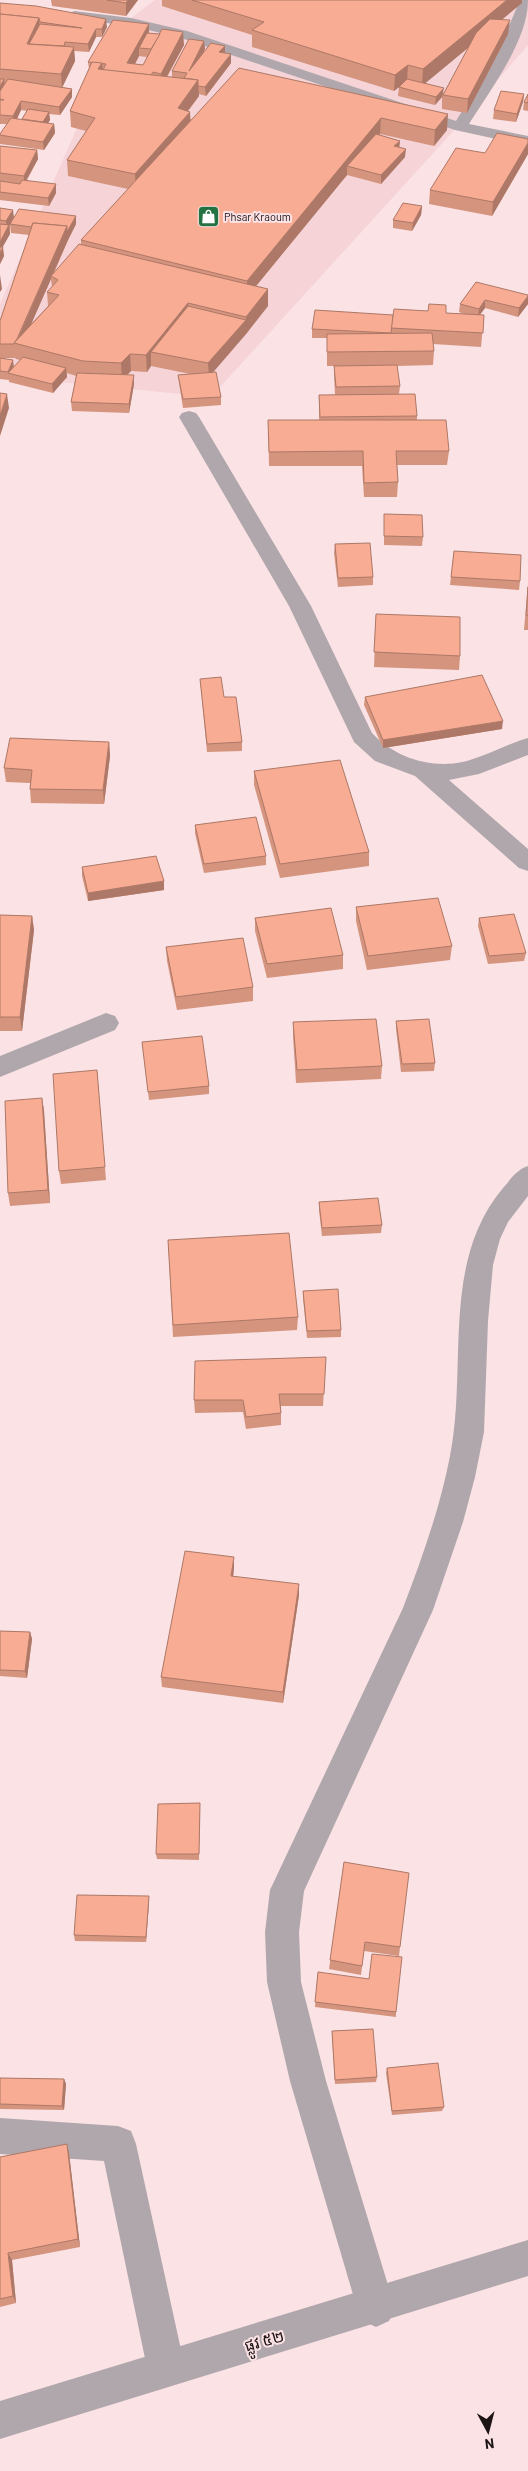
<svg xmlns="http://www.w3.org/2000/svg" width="528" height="2471" viewBox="0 0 528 2471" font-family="Barlow,'Noto Sans Khmer',sans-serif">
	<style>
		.built { fill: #f5d3d7 }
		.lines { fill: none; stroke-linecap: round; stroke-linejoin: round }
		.service { fill: #b0a7ac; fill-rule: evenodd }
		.minor { fill: #b0a7ac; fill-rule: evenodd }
		.tertiary { fill: #b0a7ac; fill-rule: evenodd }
		.wall { fill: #d4947e; fill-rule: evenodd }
		.shaded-wall { fill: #ad7867 }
		.building { fill: #f7ac93; stroke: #ad7867 }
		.labels { text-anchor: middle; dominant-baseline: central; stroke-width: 4; stroke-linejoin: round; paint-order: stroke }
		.far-poi-label { font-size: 11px; fill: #1c1314; stroke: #fbe2e5; text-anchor: start }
		.near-street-label { font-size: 16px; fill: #1c1314; stroke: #fbe2e5 }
	</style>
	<rect width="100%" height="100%" fill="#fbe2e5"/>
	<path class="built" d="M155 0H528V45L457 127 211 397 0 376V304L122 25Z"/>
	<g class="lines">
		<path class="service" d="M520 0H528C528 41 490 90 469 124L528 136V146L455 130 178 37 131 26 74 19 67 15 74 11 131 18 187 31 456 121 498 52Z"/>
		<g class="minor">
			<path d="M189 411 196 413 199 417 311 606 372 733C395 758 433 770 467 761 488 755 507 744 528 738V755L479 774 449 780 528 849V871L519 868 415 776 375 761 354 742 289 606 179 417 182 413Z"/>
			<path d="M106 1013 115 1016 119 1023 115 1030 0 1077V1056Z"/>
			<path d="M528 1166V1196L508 1222 500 1239 493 1265 488 1321 484 1432 475 1477 463 1522 433 1610 304 1891 299 1932 301 1982 326 2081 395 2308 389 2321 376 2327 363 2321 357 2308 290 2081 267 1982 265 1932 270 1890 403 1608C422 1558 440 1508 450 1456 468 1367 440 1263 503 1188 511 1179 516 1170 528 1166Z"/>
			<path d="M0 2118 118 2126 131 2131 136 2144 185 2368 179 2381 166 2387 153 2381 147 2368 104 2161 0 2154Z"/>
		</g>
		<path class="tertiary" d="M528 2240V2276L0 2439V2401Z"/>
	</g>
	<g class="wall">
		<path d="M51 0H138L126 16 52 6Z"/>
		<path d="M162 0H522V3L501 20 508 34 467 113 442 109V97L435 105 398 96 399 87 394 91 252 47V35L162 6ZM469 47 444 93 425 83Z"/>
		<path d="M0 3 107 27 102 37H96L89 52 74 51 75 61 62 87 72 89V97L60 115 49 114 50 120 48 123 54 124 55 133 44 150 0 144V134L7 124H0ZM21 110 27 111 22 120 17 119Z"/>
		<path d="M149 33 184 45 167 77H172V71L204 41 205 49 202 54 225 53 231 63 206 96 199 94V96L188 111 191 121 239 68 447 130 434 146 380 134 379 135 400 141 399 147 405 157 381 184 347 175 256 286 268 289V306L246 334 213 372 221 397V405L183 408 179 383 178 375 190 374 151 366 147 372 131 371 127 375 134 384 129 413 72 411 71 402 76 376 67 373V377L53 393 9 382V380L0 379V358L14 367 20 360 16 359 15 358H0V321L29 235 11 233 10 225V234L2 247 4 256 0 264V208L13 210V218L76 216V224L68 240 54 273 81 244V240L128 189 68 176 67 160 86 131 71 127 70 111 89 69 88 62ZM139 56 147 57 143 65 135 64ZM51 279 52 287 47 292 48 306 31 324Z"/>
		<path d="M524 94 523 102 516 122 493 119 494 110Z"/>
		<path d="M528 94V111L523 110 524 102Z"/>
		<path d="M528 139V154L492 216 429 204 430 190 485 153Z"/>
		<path d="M0 146 37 150 38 159 27 180 56 193 49 206 0 200Z"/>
		<path d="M422 206 421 215 412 231 393 228V220Z"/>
		<path d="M476 282 528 304 518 317 485 308 480 315H484L481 347 433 344 434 351 433 365 397 366 400 386 399 394 417 416V420L449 451 447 465H397L398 482 397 497H364L362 466H269L268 420H319V395H335L334 375V366H327V338H312V329L393 315 446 313 464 314 459 312 460 304Z"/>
		<path d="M384 514 423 537 422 546 384 545Z"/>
		<path d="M335 544 373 577V585L338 587 334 553Z"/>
		<path d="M454 551 520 581 519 590 450 585Z"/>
		<path d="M528 584V630H524Z"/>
		<path d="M376 614 460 656 459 670 374 667Z"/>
		<path d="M200 679 224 697 242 742V751L207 752Z"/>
		<path d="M365 697 502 729 383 748 364 705Z"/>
		<path d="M109 742 110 756 104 804 31 803 30 789V783L6 782 4 768Z"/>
		<path d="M254 771 369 852V866L280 878 254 785Z"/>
		<path d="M195 825 266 856V865L204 873 195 833Z"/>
		<path d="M82 867 164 890 88 901 82 876Z"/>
		<path d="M356 907 452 946 450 960 367 970 356 921Z"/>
		<path d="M0 915 32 916 34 930 22 1031H0Z"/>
		<path d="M255 918 343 955V969L267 978 255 931Z"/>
		<path d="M479 918 526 953 524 961 488 964 478 926Z"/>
		<path d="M166 947 253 987V1001L177 1010 167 961Z"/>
		<path d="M396 1021 435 1063 434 1071 401 1072 396 1029Z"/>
		<path d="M293 1022 382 1066 381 1079 296 1083 293 1036Z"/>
		<path d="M142 1042 209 1086V1094L149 1100Z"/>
		<path d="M97 1070 106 1180 61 1184 59 1171Z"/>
		<path d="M42 1098 44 1111 50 1203 10 1206 8 1193Z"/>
		<path d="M319 1202 382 1225 381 1233 322 1236 319 1210Z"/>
		<path d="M168 1240 298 1317 297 1330 173 1337Z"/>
		<path d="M303 1291 341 1330V1337L307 1338 303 1298Z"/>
		<path d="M326 1357 323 1406H281V1425L246 1429 243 1412 195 1413 194 1400Z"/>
		<path d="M234 1568 233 1576 299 1595 283 1703 162 1687 161 1677Z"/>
		<path d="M0 1631 30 1632 32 1639 27 1678 0 1676Z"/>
		<path d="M200 1809 199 1860 157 1859 156 1854Z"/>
		<path d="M344 1862 400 1947 399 1956 364 1951 361 1975 329 1969Z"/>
		<path d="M149 1896V1902L146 1942 75 1941 74 1935Z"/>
		<path d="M318 1972 396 2012V2017L315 2007Z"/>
		<path d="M332 2031 377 2077 376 2082 335 2084 332 2036Z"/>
		<path d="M387 2068 444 2107 442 2111 392 2115 386 2073Z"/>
		<path d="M0 2078 64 2079 66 2084 64 2110 0 2109Z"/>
		<path d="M69 2153 80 2247 12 2260 16 2303 0 2307V2157Z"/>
	</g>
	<g class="shaded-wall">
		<path d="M128 0H138L126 16V3Z"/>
		<path d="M507 0H522V3L422 86 423 69Z"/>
		<path d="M39 18 40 32 33 47 27 44Z"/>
		<path d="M106 19 107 27 102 37V29Z"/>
		<path d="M510 20 508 34 467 113 468 99Z"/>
		<path d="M149 24V38L139 48V56L129 75 127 63Z"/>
		<path d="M96 29V37L89 52 88 44Z"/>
		<path d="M183 32 184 45 161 87V74Z"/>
		<path d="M204 41 205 49 190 79 189 71Z"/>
		<path d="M225 46V54L219 52Z"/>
		<path d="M74 47 75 61 62 88 61 74Z"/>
		<path d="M231 54V63L206 96 205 87Z"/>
		<path d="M102 63 103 72 98 69Z"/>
		<path d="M408 65 407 81 394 91 395 75Z"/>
		<path d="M4 79 5 88 0 96V87Z"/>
		<path d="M198 80 199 96 178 124V108Z"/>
		<path d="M444 88 442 97 435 105 436 97Z"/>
		<path d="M72 89V97L60 115 59 107Z"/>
		<path d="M524 94 523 102 516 122 517 114Z"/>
		<path d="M21 101V110L14 125 13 116Z"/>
		<path d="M49 112 50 120 44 130 43 122Z"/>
		<path d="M190 112 191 128 136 190 135 174Z"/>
		<path d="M448 114 447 130 434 146 435 130Z"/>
		<path d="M381 118 380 134 353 168 347 166V175L247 297V281Z"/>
		<path d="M54 124 55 133 44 150 43 142Z"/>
		<path d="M400 141 399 149 394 146Z"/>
		<path d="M528 143V154L492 216 493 202Z"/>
		<path d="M406 149 405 157 381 184V175Z"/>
		<path d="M37 150 38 159 24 184V176Z"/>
		<path d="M56 184V193L49 206 48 198Z"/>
		<path d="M422 206 421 215 412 231 413 223Z"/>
		<path d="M13 210 14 218 9 226 10 234 0 252V242L7 229 6 221Z"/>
		<path d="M76 216V224L68 240 52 276H51V279L22 345 16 343 67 226Z"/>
		<path d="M3 247 4 256 0 264V254Z"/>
		<path d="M0 275 2 289 0 292Z"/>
		<path d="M268 289V306L246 334V317Z"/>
		<path d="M528 296V304L518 317 519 308Z"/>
		<path d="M485 300V308L478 317 479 309Z"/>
		<path d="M188 303 189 320 151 352V366L147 372 146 355Z"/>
		<path d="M246 320V334L209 377 208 363Z"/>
		<path d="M130 354 131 371 122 380 121 363Z"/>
		<path d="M13 360 14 368 8 373V372Z"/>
		<path d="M66 368 67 377 53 393 52 384Z"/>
		<path d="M134 375V384L129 413V404Z"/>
		<path d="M7 394 9 408 0 436V416Z"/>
		<path d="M503 721 502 729 383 748V740Z"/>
		<path d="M109 742 110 756 104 804 103 790Z"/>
		<path d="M164 881V890L88 901V893Z"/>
		<path d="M32 916 34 930 22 1031 20 1017Z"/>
		<path d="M42 1098 44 1111 50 1203 48 1190Z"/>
		<path d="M234 1557V1568L232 1587 231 1576Z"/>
		<path d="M299 1584V1595L283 1703V1692Z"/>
		<path d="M30 1632 32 1639 27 1678 25 1671Z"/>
		<path d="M149 1896V1902L146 1942V1937Z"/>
		<path d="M64 2079 66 2084 64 2110 62 2106Z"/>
		<path d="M67 2144 69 2153 80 2247 78 2239Z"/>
		<path d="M8 2253 12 2260 16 2303 13 2296Z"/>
	</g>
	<g class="building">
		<path d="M107 0H128L126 3Z"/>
		<path d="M192 0H507L423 69 408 65 395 75 252 30 264 22Z"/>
		<path d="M0 3 36 6 106 19 102 29H96L88 44 65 42 64 46 29 44 40 24 82 28 40 22 39 18 0 14Z"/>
		<path d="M0 14 39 18 27 44 74 47 61 74 0 69Z"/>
		<path d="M490 19 510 20 468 99 443 95 476 33Z"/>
		<path d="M113 20 149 24 127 63 143 65 162 29 183 32 161 74 153 72 151 75 103 70 106 64 88 62Z"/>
		<path d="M147 33 160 34 151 49 139 48Z"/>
		<path d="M189 39 204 41 189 71 211 43 225 46 219 52 231 54 205 87 198 86V80L184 78 187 73 172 71Z"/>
		<path d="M92 62 102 63 98 69 198 80 178 108 190 112 135 174 67 160 95 118 70 111Z"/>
		<path d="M239 68 448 114 435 130 381 118 247 281 81 240Z"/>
		<path d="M0 79H4L0 87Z"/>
		<path d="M8 79 72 89 59 107 21 101 13 116 0 115V100H4L0 99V91Z"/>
		<path d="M407 79 444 88 436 97 399 87Z"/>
		<path d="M501 91 524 94 517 114 494 110Z"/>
		<path d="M528 94V103L524 102Z"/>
		<path d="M28 109 49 112 43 122 22 119Z"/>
		<path d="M11 118 54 124 43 142 0 135V134Z"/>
		<path d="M497 133 528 139V143L493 202 430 190 456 148 485 153Z"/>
		<path d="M376 134 400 141 394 146 406 149 381 175 347 166Z"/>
		<path d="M0 146 37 150 24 176 0 173Z"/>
		<path d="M22 180 56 184 48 198 0 192V181L20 184Z"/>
		<path d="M403 203 422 206 413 223 393 220Z"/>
		<path d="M0 208 13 210 6 221 0 220Z"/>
		<path d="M19 209 76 216 67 232V226L33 223 31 227 10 224Z"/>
		<path d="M33 223 67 226 17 339 14 343V344H0V321Z"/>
		<path d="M0 224 9 225 0 242Z"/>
		<path d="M79 244 268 289 246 317 188 303 146 355 130 354 121 363 83 361 14 343 59 295 47 292 58 280 51 276Z"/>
		<path d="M0 247H3L0 254Z"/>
		<path d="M476 282 528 295V296L519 308 485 300 479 309 460 304Z"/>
		<path d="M429 304 446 305V313L484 315 483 333 391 328 394 309 428 311Z"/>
		<path d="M188 306 246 320 208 363 151 352Z"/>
		<path d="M315 310 393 315 391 333 312 329Z"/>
		<path d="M432 333 434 351 327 352V334Z"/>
		<path d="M23 357 66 368 52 384 8 373Z"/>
		<path d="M0 358 13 360 8 372 0 371Z"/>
		<path d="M397 365 400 386 336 387 334 366Z"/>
		<path d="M216 372 221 397 183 399 178 375Z"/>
		<path d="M77 373 134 375 129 404 71 402Z"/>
		<path d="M0 393 7 394 0 416Z"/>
		<path d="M415 394 417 416 320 417 319 395Z"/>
		<path d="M268 420H446L449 451H396L398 482 364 483 363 451 269 452Z"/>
		<path d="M384 514 422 515 423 537 384 536Z"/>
		<path d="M370 543 373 577 338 578 335 544Z"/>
		<path d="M454 551 521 555 520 581 451 577Z"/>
		<path d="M528 587V616L526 615Z"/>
		<path d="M376 614 460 617V656L374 652Z"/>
		<path d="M482 675 503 721 383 740 365 697Z"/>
		<path d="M221 677 224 697H236L242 742 207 744 200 679Z"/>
		<path d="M10 738 109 742 103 790 30 789 32 770 4 768Z"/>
		<path d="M340 760 369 852 280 864 254 771Z"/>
		<path d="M256 817 266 856 204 864 195 825Z"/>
		<path d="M156 856 164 881 88 893 82 867Z"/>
		<path d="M438 898 452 946 368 956 356 907Z"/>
		<path d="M331 908 343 955 267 964 255 918Z"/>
		<path d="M514 914 526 953 489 956 479 918Z"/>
		<path d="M0 915 32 916 20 1017H0Z"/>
		<path d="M243 938 253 987 176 997 166 947Z"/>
		<path d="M376 1019 382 1066 297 1070 293 1022Z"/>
		<path d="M429 1019 435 1063 402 1064 396 1021Z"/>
		<path d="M202 1036 209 1086 148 1092 142 1042Z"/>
		<path d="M97 1070 105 1167 59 1171 53 1074Z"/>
		<path d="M42 1098 48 1190 8 1193 5 1101Z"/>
		<path d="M378 1198 382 1225 322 1228 319 1202Z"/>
		<path d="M289 1233 298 1317 173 1325 168 1240Z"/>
		<path d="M338 1289 341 1330 307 1331 303 1291Z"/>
		<path d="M326 1357 324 1394H279L281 1413 246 1417 243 1400H194L195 1361Z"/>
		<path d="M185 1551 234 1557 231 1576 299 1584 283 1692 161 1677Z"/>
		<path d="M0 1631 30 1632 25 1671 0 1670Z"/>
		<path d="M200 1803 199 1854H156L158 1804Z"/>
		<path d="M344 1862 409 1873 400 1947 365 1942 362 1966 330 1960Z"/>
		<path d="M77 1895 149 1896 146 1937 74 1935Z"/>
		<path d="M372 1954 402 1957 396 2012 315 2002 318 1972 369 1979Z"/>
		<path d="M373 2029 377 2077 335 2080 332 2031Z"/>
		<path d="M438 2063 444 2107 392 2111 387 2068Z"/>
		<path d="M0 2078 64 2079 62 2106 0 2104Z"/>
		<path d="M67 2144 78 2239 8 2253 13 2296 0 2299V2157Z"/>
	</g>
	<defs>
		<symbol id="shop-square" viewBox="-11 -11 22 22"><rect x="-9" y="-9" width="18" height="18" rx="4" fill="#227242" stroke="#fbe2e5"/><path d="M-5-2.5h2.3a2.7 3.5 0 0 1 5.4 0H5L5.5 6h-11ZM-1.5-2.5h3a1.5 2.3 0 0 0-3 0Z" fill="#fff"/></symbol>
	</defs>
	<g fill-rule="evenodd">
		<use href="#shop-square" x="196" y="204" width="25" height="25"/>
	</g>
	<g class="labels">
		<g class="far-poi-label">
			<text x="224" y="216">Phsar Kraoum</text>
		</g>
		<g class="near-street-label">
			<text transform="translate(264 2340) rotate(-16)">ផ្លូវ ៥២</text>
		</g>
	</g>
	<g transform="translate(488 2431) rotate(173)" stroke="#fbe2e5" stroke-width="4" paint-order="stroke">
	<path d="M0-4L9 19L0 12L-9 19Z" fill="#1c1314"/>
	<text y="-8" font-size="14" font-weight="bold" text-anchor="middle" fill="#1c1314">N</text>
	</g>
</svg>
